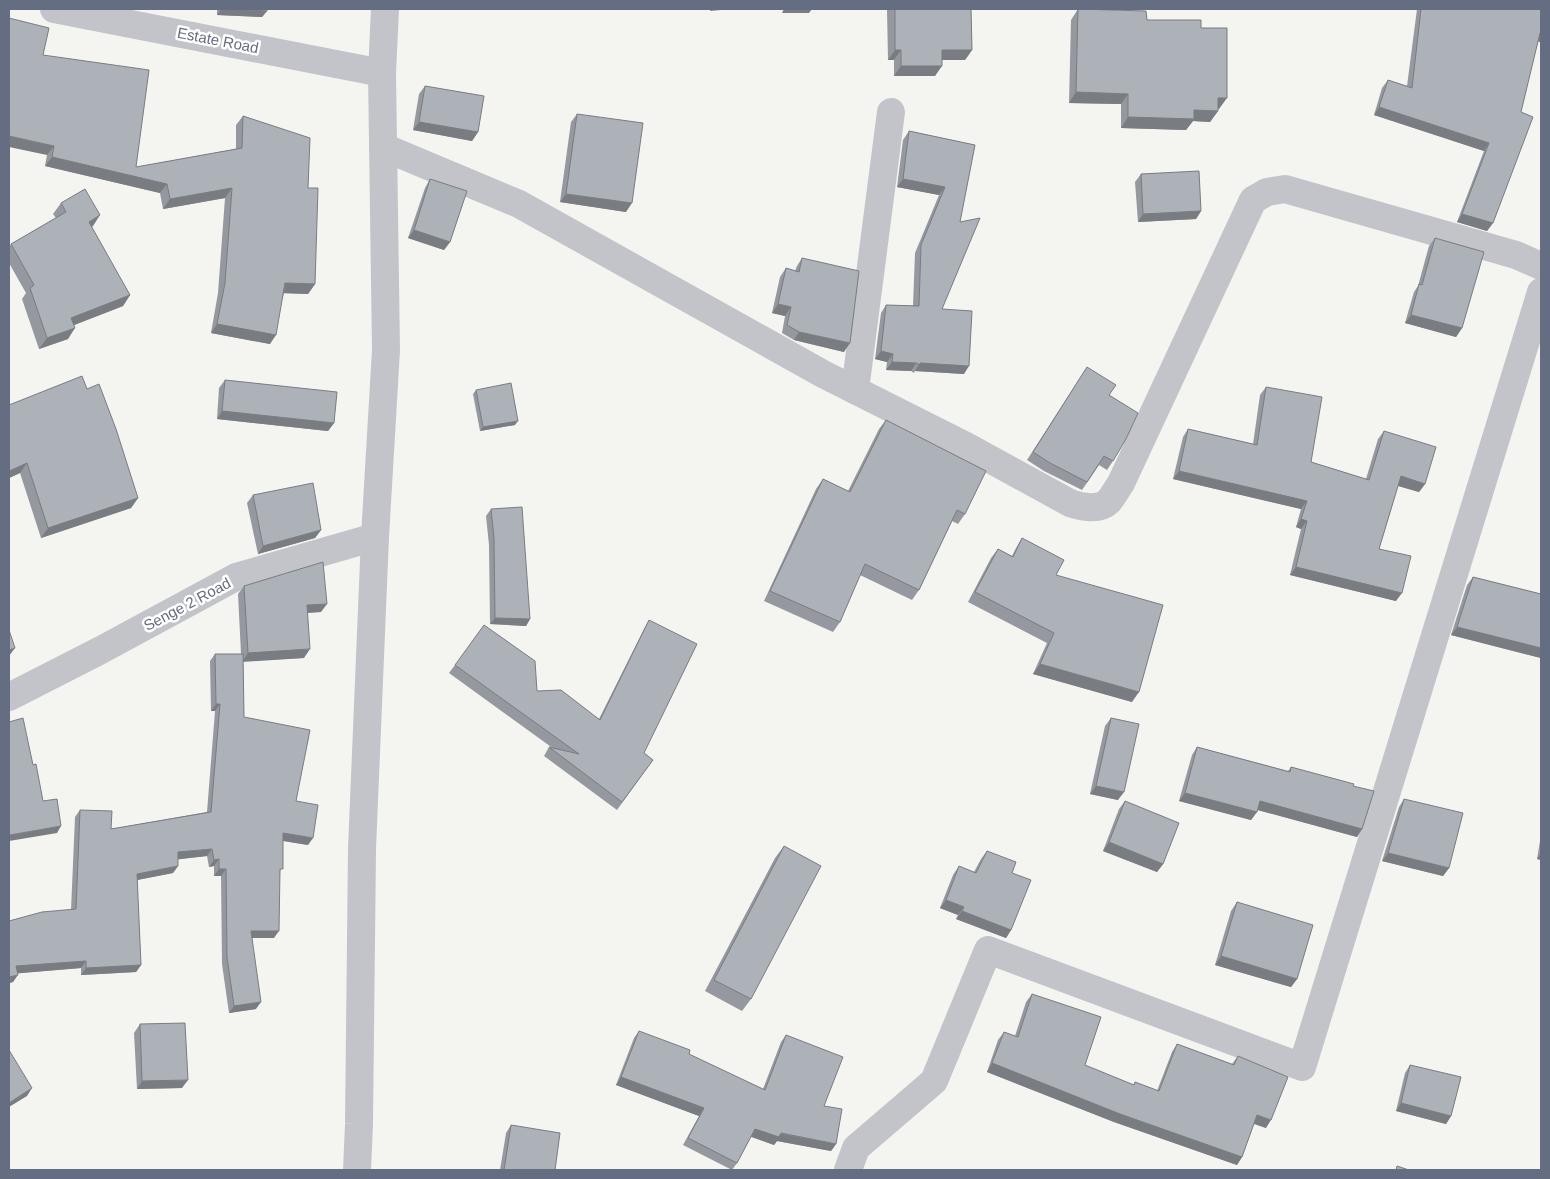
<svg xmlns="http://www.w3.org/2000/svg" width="1550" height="1179" viewBox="0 0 1550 1179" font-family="Helvetica,sans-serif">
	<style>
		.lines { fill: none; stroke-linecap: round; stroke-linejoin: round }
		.minor { stroke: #c2c4c9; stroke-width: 28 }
		.wall { fill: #95989e }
		.shaded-wall { fill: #797c81 }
		.building { fill: #adb1b8; stroke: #797c81 }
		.labels { text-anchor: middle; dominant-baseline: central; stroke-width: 5; stroke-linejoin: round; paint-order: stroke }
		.street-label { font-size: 15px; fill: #646d81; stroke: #fff }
	</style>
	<rect width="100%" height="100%" fill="#f4f5f1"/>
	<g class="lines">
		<g class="minor">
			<path d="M54 9 382 73"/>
			<path d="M383 147 519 204 823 374 966 446 1070 503C1081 507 1099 511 1109 501 1113 496 1117 489 1121 483L1253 200 1267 192 1285 189 1516 255 1541 266"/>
			<path d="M855 390 891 112"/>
			<path d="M9 697 101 650 236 577 375 537"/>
			<path d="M357 1170 359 1124 362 849 375 537 386 350 382 73 385 9"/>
			<path d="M848 1170 856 1148 934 1081 988 950 1302 1067 1541 292"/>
		</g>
	</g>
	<g class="wall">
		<path d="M217 9H267V11L262 17 217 15Z"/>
		<path d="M887 9H971L972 50 965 60H942L935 76H894V60H888Z"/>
		<path d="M1078 9 1201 28 1219 109H1218V111L1210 122 1193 121 1186 130 1121 128V104L1069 103 1071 20Z"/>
		<path d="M1417 9H1541V42L1538 41 1493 223 1487 231 1457 222 1484 151 1374 115 1382 88 1388 80 1407 86Z"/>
		<path d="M43 55 136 167 236 149V125L243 116 308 188 315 284 308 294 284 293 270 344 211 333 218 293 225 198 163 209 160 193 45 166 47 155Z"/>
		<path d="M425 86 478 132 472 141 413 130 419 94Z"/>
		<path d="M577 114 626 212 560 202 571 122Z"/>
		<path d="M909 131 975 145 942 309 964 374 915 371 914 373 911 371 886 370 887 362 875 359 881 313 886 305 913 306 915 253 939 195 897 187 903 140Z"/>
		<path d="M1141 174 1201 211 1196 219 1138 222 1135 182Z"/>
		<path d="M430 179 450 242 444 250 408 238 425 188Z"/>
		<path d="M61 203 93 226 91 227 130 295 123 306 74 325 68 339 39 349 22 299 26 293 9 263V247L11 244 56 218 53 214Z"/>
		<path d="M1435 238 1462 328 1456 337 1405 323 1414 292 1418 286 1429 246Z"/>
		<path d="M802 258 844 352 794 340 782 333 785 316 772 313 780 277 786 268 795 271 797 266Z"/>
		<path d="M1087 367 1109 395 1113 461 1107 470 1099 465 1082 490 1044 471 1027 460Z"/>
		<path d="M225 380 334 423 328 431 217 419 219 388Z"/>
		<path d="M1266 387 1311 462 1366 479 1378 439 1384 431 1425 484 1419 492 1398 486 1379 549 1396 601 1290 575 1301 529 1296 527 1301 509 1173 479 1183 437 1188 429 1253 444 1260 395Z"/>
		<path d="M87 389 138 498 131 508 41 538 20 473 9 478Z"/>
		<path d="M476 390 515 425 480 431 473 394Z"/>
		<path d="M886 420 965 514 958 524 952 521 919 590 912 600 860 575 840 622 833 632 764 601 816 489 823 479 848 491 879 429Z"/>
		<path d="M253 495 321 530 315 538 258 554 247 503Z"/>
		<path d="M491 509 530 619 526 626 490 624 489 545 486 516Z"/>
		<path d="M1022 538 1056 575 1132 702 1033 674 1047 643 968 602 991 558 998 549 1012 556 1016 548Z"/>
		<path d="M1473 577 1541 594V658L1451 635 1467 585Z"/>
		<path d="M244 586 321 612 307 613 304 658 243 661 244 717 296 801 308 845 283 841 274 938H252L256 1009 229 1013 222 964 221 876H214V866L209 867 207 856 178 859V866L173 873 137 880 141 965 136 972 81 975V968L18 973 13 982 9 983V921L71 910 75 817 80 810 111 829 207 812 215 711H211L210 661 215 654H241L238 594Z"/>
		<path d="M649 620 644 753 653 760 617 810 544 756 549 747 554 749 449 673 455 665 537 691 599 719 644 629Z"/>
		<path d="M1111 718 1118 800 1090 794 1105 726Z"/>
		<path d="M1197 747 1288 771 1291 767 1353 786 1362 829 1357 837 1258 810 1251 820 1179 801 1192 755Z"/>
		<path d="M1404 799 1449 868 1443 876 1382 861 1399 807Z"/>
		<path d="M1125 801 1163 864 1157 872 1103 851 1119 809Z"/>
		<path d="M1541 835V860L1537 859Z"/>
		<path d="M784 846 751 999 742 1011 705 991 775 858Z"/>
		<path d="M987 851 1012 873 1011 930 1006 938 956 919 958 915 940 908 953 875 959 866 974 872 981 859Z"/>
		<path d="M1237 902 1297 979 1291 987 1215 965 1231 911Z"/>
		<path d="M1032 994 1085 1065 1133 1085 1135 1082 1157 1091 1172 1052 1177 1044 1232 1064 1238 1056 1266 1128 1254 1124 1242 1157 1237 1165 1114 1122 987 1072 998 1040 1004 1032 1015 1036 1026 1002Z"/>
		<path d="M140 1024 182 1088 137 1089 134 1033Z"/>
		<path d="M639 1031 763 1089 781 1042 786 1035 824 1106 836 1144 831 1151 777 1141 774 1145 751 1137 737 1163 732 1170 683 1145 699 1116 616 1085 634 1038Z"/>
		<path d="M1410 1065 1451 1116 1446 1124 1396 1111 1405 1073Z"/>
		<path d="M511 1125 555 1170H500L506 1133Z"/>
	</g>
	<g class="shaded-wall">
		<path d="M221 9H229L267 11 262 17 217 15Z"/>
		<path d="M711 9H731L710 11Z"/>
		<path d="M784 9H812L809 13H782Z"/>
		<path d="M1540 33H1541V42L1535 41Z"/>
		<path d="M895 50H901L894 60H888Z"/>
		<path d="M942 50H972L965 60H935Z"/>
		<path d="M901 66H942L935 76H894Z"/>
		<path d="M1076 92 1128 94 1121 104 1069 103Z"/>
		<path d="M1218 98H1227L1219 109H1210Z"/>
		<path d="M1379 107 1489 143 1484 151 1374 115Z"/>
		<path d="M1194 110 1218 111 1210 122 1193 121 1186 130 1121 128 1128 117Z"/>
		<path d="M419 122 478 132 472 141 413 130Z"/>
		<path d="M9 136 54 146 47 155 9 147Z"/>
		<path d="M52 157 167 184 160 193 45 166Z"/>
		<path d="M903 179 945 187 939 195 897 187Z"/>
		<path d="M232 188 225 198 163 209 170 199Z"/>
		<path d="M566 194 632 203 626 212 560 202Z"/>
		<path d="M1201 211 1196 219 1138 222 1143 214Z"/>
		<path d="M1462 214 1493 223 1487 231 1457 222Z"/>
		<path d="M100 215 93 226 81 233 89 222Z"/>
		<path d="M414 230 450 242 444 250 408 238Z"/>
		<path d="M285 283 315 284 308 294 279 293Z"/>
		<path d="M130 295 123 306 64 329 71 318Z"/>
		<path d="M778 304 791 307 785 316 772 313Z"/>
		<path d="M1411 315 1462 328 1456 337 1405 323Z"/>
		<path d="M217 324 276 335 270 344 211 333Z"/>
		<path d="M75 328 68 339 39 349 47 338Z"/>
		<path d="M799 332 850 343 844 352 794 340Z"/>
		<path d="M881 351 893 354 887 362 875 359Z"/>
		<path d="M892 362 916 363 911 371 886 370Z"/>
		<path d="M920 363 969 366 964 374 915 371Z"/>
		<path d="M222 411 334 423 328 431 217 419Z"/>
		<path d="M518 421 515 425 480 431 483 427Z"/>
		<path d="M27 463 20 473 9 478V471Z"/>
		<path d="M1179 471 1307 501 1301 509 1173 479Z"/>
		<path d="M1401 476 1425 484 1419 492 1395 485Z"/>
		<path d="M138 498 131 508 41 538 48 528Z"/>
		<path d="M1301 519 1307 521 1301 529 1296 527Z"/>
		<path d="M321 530 315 538 258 554 263 546Z"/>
		<path d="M1296 567 1402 593 1396 601 1290 575Z"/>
		<path d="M327 604 321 612 301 613 307 605Z"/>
		<path d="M495 618 530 619 526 626 490 624Z"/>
		<path d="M1457 627 1541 648V658L1451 635Z"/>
		<path d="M15 648 9 656V650Z"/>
		<path d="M310 649 304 658 242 662 248 653Z"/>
		<path d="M1040 664 1139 692 1132 702 1033 674Z"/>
		<path d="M216 704H220L215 711H211Z"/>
		<path d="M1096 786 1124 792 1118 800 1090 794Z"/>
		<path d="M1185 793 1257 812 1251 820 1179 801Z"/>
		<path d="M1260 801 1362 829 1357 837 1254 809Z"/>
		<path d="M61 826 57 833 9 841V836L10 835Z"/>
		<path d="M283 833 313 838 308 845 278 840Z"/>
		<path d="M1109 842 1163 864 1157 872 1103 851Z"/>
		<path d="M212 849 207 856 173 860 178 852Z"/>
		<path d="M1388 853 1449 868 1443 876 1382 861Z"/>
		<path d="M1541 853V860L1537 859Z"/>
		<path d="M219 859 214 866 209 867 214 860Z"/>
		<path d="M178 866 173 873 132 881 137 874Z"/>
		<path d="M219 869H226L221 876H214Z"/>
		<path d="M946 900 964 907 958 915 940 908Z"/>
		<path d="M962 911 1011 930 1006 938 956 919Z"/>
		<path d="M251 931H279L274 938H246Z"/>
		<path d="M1221 956 1297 979 1291 987 1215 965Z"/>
		<path d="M86 961 81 968 11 974 16 966Z"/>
		<path d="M141 965 136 972 81 975 86 968Z"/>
		<path d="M18 975 13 982 9 983V977Z"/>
		<path d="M261 1002 256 1009 229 1013 234 1006Z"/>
		<path d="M992 1063 1242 1157 1237 1165 1114 1122 987 1072Z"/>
		<path d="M621 1077 704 1108 699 1116 616 1085Z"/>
		<path d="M188 1080 182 1088 137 1089 142 1081Z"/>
		<path d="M32 1088 27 1096 9 1107V1103Z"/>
		<path d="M1401 1103 1451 1116 1446 1124 1396 1111Z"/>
		<path d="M1257 1115 1271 1120 1266 1128 1252 1123Z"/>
		<path d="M755 1129 836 1144 831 1151 777 1141 774 1145 750 1136Z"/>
	</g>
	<g class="building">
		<path d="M229 9H267V11Z"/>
		<path d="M895 9H971L972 50H942V66H901V50H895Z"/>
		<path d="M1078 9 1146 11 1147 20H1201V28H1227V98H1218V111L1194 110V119L1128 117V94L1076 92Z"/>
		<path d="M1421 9H1541V33H1540L1521 112 1533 117 1493 223 1462 214 1489 143 1379 107 1388 80 1412 88Z"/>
		<path d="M9 18 49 28 43 55 149 70 136 167 242 148 243 116 310 138 308 188H318L315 284 285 283 276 335 217 324 225 283 232 188 170 199 167 184 52 157 54 146 9 136Z"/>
		<path d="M425 86 484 96 478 132 419 122Z"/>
		<path d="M577 114 643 123 632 203 566 194Z"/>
		<path d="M909 131 975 145 960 222 980 218 942 309 972 311 969 366 920 363V365L916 363 892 362 893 354 881 351 886 305 919 306 921 245 945 187 903 179Z"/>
		<path d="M1199 171 1201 211 1143 214 1141 174Z"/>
		<path d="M430 179 467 191 450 242 414 230Z"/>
		<path d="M85 189 100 215 89 222 130 295 71 318 75 328 47 338 30 288 34 285 11 244 66 212 61 203Z"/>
		<path d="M1435 238 1484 252 1462 328 1411 315 1419 284 1422 285Z"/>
		<path d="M802 258 859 271 850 343 799 332 787 325 791 307 778 304 786 268 799 272Z"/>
		<path d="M1087 367 1116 385 1109 395 1138 413 1126 439 1113 461 1104 456 1087 482 1050 463 1033 452Z"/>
		<path d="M82 376 87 389 99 384 116 429 138 498 48 528 27 463 9 471V405Z"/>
		<path d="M225 380 337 392 334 423 222 411Z"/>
		<path d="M511 383 518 421 483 427 476 390Z"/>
		<path d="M1266 387 1322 397 1311 462 1369 480 1384 431 1436 447 1425 484 1401 476 1379 549 1411 556 1402 593 1296 567 1307 521 1301 519 1307 501 1179 471 1188 429 1257 445Z"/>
		<path d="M886 420 986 471 965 514 957 510 919 590 865 564 840 622 770 591 823 479 850 492Z"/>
		<path d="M313 483 321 530 263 546 253 495Z"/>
		<path d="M522 507 530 619 495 618 494 538 491 509Z"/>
		<path d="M1022 538 1064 560 1056 575 1163 605 1139 692 1040 664 1054 633 975 592 998 549 1013 557Z"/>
		<path d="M323 562 327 604 307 605 310 649 248 653 244 586Z"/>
		<path d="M1473 577 1541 594V648L1457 627Z"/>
		<path d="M649 620 697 644 644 753 653 760 622 802 549 747 579 754 455 665 484 625 535 661 537 691 561 690 600 720Z"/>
		<path d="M9 630 15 648 9 650Z"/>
		<path d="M215 654H243L244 717 310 730 296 801 318 805 313 838 283 833V869H280L279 931H251L261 1002 234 1006 227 957 226 869H219V859L214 860 212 849 178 852V866L137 874 141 965 86 968V961L16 966 18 975 9 977V921L42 912 76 909 80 810 112 811 111 829 211 812 220 704H216Z"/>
		<path d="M23 718 33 765 36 764 43 801 57 799 61 826 10 835V837H9V722Z"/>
		<path d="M1111 718 1139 724 1124 792 1096 786Z"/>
		<path d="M1197 747 1290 772 1291 767 1354 784 1353 786 1374 791 1362 829 1260 801 1257 812 1185 793Z"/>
		<path d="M1404 799 1463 813 1449 868 1388 853Z"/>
		<path d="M1125 801 1179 823 1163 864 1109 842Z"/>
		<path d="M784 846 821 866 751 999 714 980Z"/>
		<path d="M987 851 1016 862 1012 873 1031 880 1011 930 962 911 964 907 946 900 959 866 976 873Z"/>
		<path d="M1237 902 1313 925 1297 979 1221 956Z"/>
		<path d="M1032 994 1101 1017 1085 1065 1134 1085 1135 1082 1159 1091 1177 1044 1234 1065 1238 1056 1288 1077 1271 1120 1257 1115 1242 1157 1120 1114 992 1063 1004 1032 1018 1037Z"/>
		<path d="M185 1023 188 1080 142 1081 140 1024Z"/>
		<path d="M639 1031 690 1050 689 1054 765 1090 786 1035 843 1057 824 1106 842 1109 836 1144 781 1133 779 1137 755 1129 737 1163 688 1138 704 1108 621 1077Z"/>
		<path d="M9 1050 32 1088 9 1103Z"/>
		<path d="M1410 1065 1461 1077 1451 1116 1401 1103Z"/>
		<path d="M511 1125 560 1133 555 1170H504Z"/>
		<path d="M1397 1166 1409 1170H1396Z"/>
	</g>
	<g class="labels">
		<g class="street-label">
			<text transform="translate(218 40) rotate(11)">Estate Road</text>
			<text transform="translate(187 604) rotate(-28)">Senge 2 Road</text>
		</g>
	</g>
	<rect width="1550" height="1179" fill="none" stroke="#646d81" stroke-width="20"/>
</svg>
